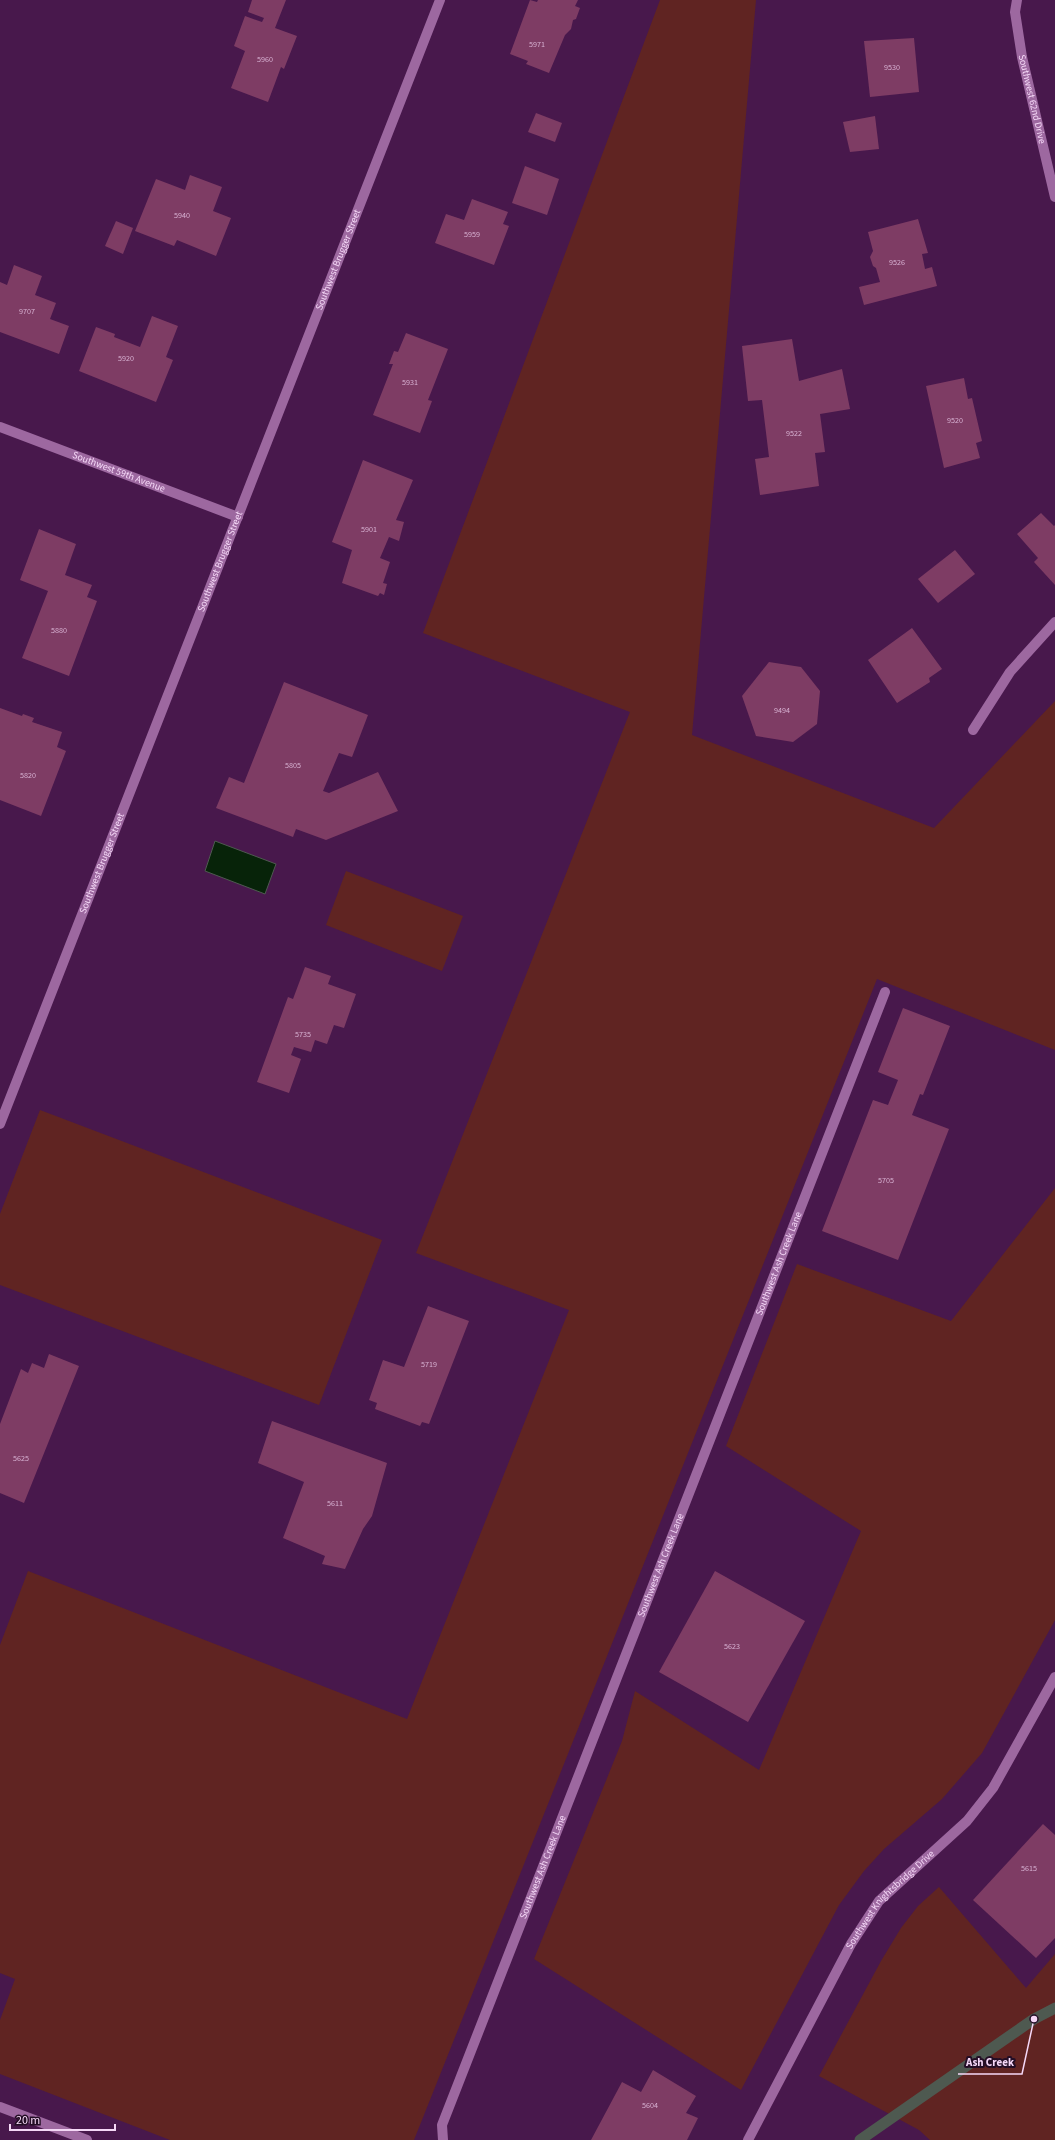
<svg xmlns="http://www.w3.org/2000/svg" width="1055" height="2140" viewBox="0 0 1055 2140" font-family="'Source Sans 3',sans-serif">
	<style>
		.green { fill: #602422 }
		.water { fill: #072309; stroke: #4e5950 }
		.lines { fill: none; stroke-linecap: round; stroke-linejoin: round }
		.stream { stroke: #4e5950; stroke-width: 11 }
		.building { fill: #7e3c64 }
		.service { stroke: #9d68a0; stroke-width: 10 }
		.minor { stroke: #9d68a0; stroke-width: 10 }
		.labels { text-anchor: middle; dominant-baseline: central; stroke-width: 4; stroke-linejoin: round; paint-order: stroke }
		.number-label { font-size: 8px; fill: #d7b1d2 }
		.street-label { font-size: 10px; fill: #f5d8f7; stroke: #230e25 }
		.leader { fill: none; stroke: #f5d8f7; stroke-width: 1.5 }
		.callout-dot { fill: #f5d8f7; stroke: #230e25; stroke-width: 1.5 }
		.callout-label { font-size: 11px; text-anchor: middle; font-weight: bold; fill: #f5d8f7; stroke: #230e25; stroke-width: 4; stroke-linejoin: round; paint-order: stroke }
	</style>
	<rect width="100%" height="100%" fill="#48184c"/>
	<g class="green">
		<path d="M660 0H756L692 735 934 828 1055 701V1050L877 979 414 2140H170L0 2074V2020L15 1979 0 1973V1645L28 1571 407 1719 569 1310 416 1253 630 712 423 633Z"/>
		<path d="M346 871 463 916 442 971 326 925Z"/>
		<path d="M40 1110 382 1240 319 1405 0 1285V1214Z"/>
		<path d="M1055 1188V1620L982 1753 942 1799 884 1849 864 1871 839 1905 741 2090 534 1959 622 1741 635 1691 759 1770 861 1531 726 1446 797 1264 951 1321Z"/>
		<path d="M939 1887 1026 1988 1055 1954V2140H930L919 2130 819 2076 881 1961 901 1928 918 1906Z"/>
	</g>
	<path class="water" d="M215 841 276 864 265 894 205 871Z"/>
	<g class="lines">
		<path class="stream" d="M860 2140 1034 2019 1055 2008"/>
	</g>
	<g class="building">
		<path d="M252 0H286L275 28 297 36 284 69 281 67 268 102 231 88 245 51 234 46 245 16 262 22 264 18 248 12Z"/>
		<path d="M530 0 537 2 538 0H578L575 6 580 8 576 19 573 20 571 29 565 35 549 73 526 64 528 61 510 54Z"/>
		<path d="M914 38 919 92 870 97 864 41Z"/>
		<path d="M536 113 562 123 555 142 528 132Z"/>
		<path d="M875 116 879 149 850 152 843 122Z"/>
		<path d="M525 166 559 179 547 215 512 203Z"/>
		<path d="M190 175 222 187 213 211 231 218 216 256 177 240 174 246 135 231 156 179 185 190Z"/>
		<path d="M472 199 508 212 503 224 509 226 494 265 435 243 446 214 464 220Z"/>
		<path d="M918 219 928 253 922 254 925 269 932 267 937 286 864 305 859 287 880 282 876 268 873 266 870 257 873 251 868 232Z"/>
		<path d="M116 221 133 228 123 254 105 246Z"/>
		<path d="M14 265 42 276 35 295 56 303 50 319 69 326 59 354 0 332V282L7 285Z"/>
		<path d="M152 316 178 326 166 357 173 360 156 402 79 371 96 327 115 334 114 337 140 347Z"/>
		<path d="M406 333 448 349 428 400 432 401 420 433 373 415 393 364H389L394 351 398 352Z"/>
		<path d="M792 339 799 381 842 369 850 409 820 414 825 452 815 453 819 486 760 495 755 459 769 457 762 400 748 401 742 346Z"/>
		<path d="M964 378 968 399 972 398 982 441 976 443 980 458 944 468 926 386Z"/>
		<path d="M363 460 413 480 396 520 404 522 399 541 389 537 380 558 390 562 383 583 387 584 384 595 380 593 378 596 342 583 352 550 332 542Z"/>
		<path d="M1041 513 1054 526 1055 525V585L1034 562 1038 558 1017 534Z"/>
		<path d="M39 529 76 544 65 575 92 585 87 597 97 601 69 676 22 658 48 591 20 580Z"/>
		<path d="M955 550 975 574 938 603 918 579Z"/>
		<path d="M912 628 942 669 929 678 930 682 897 703 868 660Z"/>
		<path d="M769 662 801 667 820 691 817 724 793 742 756 736 742 696Z"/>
		<path d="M284 682 368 715 352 757 339 753 323 791 329 793 378 772 398 811 326 840 296 829 293 837 216 808 229 777 244 783Z"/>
		<path d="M0 708 22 716 23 714 34 718 32 722 62 732 57 747 66 751 41 816 0 800Z"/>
		<path d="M305 967 331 976 328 984 356 994 344 1028 334 1025 327 1044 315 1040 311 1052 294 1047 291 1055 301 1059 289 1093 257 1082 288 997 293 999Z"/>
		<path d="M903 1008 950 1026 923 1095 920 1094 912 1115 949 1129 898 1260 822 1231 873 1100 888 1105 898 1080 878 1072Z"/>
		<path d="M428 1306 469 1321 429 1424 422 1422 420 1426 375 1409 377 1403 369 1400 383 1360 404 1367Z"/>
		<path d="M49 1354 79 1366 24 1503 0 1493V1424L21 1369 28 1373 32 1363 44 1368Z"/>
		<path d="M272 1421 387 1463 372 1516 363 1529 345 1569 322 1564 325 1556 283 1538 304 1482 258 1463Z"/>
		<path d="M715 1571 805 1621 748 1722 659 1672Z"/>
		<path d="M1043 1824 1055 1835V1938L1036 1958 973 1900Z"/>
		<path d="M653 2070 696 2096 686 2113 698 2118 687 2140H591L622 2082 641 2092Z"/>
	</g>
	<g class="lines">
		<g class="service">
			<path d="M973 730 1010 672 1055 622"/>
			<path id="s1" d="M443 2140 442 2125 885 992"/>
		</g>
		<g class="minor">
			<path id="s2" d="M1017 0 1015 12 1022 57 1055 197"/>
			<path id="s3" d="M0 427 238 517"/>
			<path id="s4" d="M0 1124 440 0"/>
			<path d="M0 2107 87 2140"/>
			<path id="s5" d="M748 2140 851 1944 879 1901 967 1821 993 1788 1055 1677"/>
		</g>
	</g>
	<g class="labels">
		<g class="number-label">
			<text x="537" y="44">5971</text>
			<text x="265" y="59">5960</text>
			<text x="892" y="67">9530</text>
			<text x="182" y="215">5940</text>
			<text x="472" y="234">5959</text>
			<text x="897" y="262">9526</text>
			<text x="27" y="311">9707</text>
			<text x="126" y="358">5920</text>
			<text x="410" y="382">5931</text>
			<text x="955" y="420">9520</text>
			<text x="794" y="433">9522</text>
			<text x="369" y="529">5901</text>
			<text x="59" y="630">5880</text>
			<text x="782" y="710">9494</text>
			<text x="293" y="765">5805</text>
			<text x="28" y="775">5820</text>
			<text x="303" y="1034">5735</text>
			<text x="886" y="1180">5705</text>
			<text x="429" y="1364">5719</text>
			<text x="21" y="1458">5625</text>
			<text x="335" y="1503">5611</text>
			<text x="732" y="1646">5623</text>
			<text x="1029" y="1868">5615</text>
			<text x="650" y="2105">5604</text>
		</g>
		<g class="street-label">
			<text stroke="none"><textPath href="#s2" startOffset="101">Southwest 62nd Drive</textPath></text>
			<text stroke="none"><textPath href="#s4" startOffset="928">Southwest Brugger Street</textPath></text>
			<text stroke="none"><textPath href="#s3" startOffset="127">Southwest 59th Avenue</textPath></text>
			<text stroke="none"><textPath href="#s4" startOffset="604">Southwest Brugger Street</textPath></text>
			<text stroke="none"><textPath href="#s4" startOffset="280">Southwest Brugger Street</textPath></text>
			<text stroke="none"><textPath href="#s1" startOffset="940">Southwest Ash Creek Lane</textPath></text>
			<text stroke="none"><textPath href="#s1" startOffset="616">Southwest Ash Creek Lane</textPath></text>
			<text stroke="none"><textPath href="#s1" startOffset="292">Southwest Ash Creek Lane</textPath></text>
			<text stroke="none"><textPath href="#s5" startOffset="281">Southwest Knightsbridge Drive</textPath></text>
		</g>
	</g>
	<path class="leader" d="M1034 2019L1022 2074H958"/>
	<circle class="callout-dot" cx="1034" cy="2019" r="4"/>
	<g class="callout-label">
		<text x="990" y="2066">Ash Creek</text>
	</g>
	<path d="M10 2124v6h105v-6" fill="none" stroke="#f5d8f7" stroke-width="2"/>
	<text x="16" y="2124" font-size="12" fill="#f5d8f7" stroke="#230e25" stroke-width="3" paint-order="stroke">20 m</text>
</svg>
